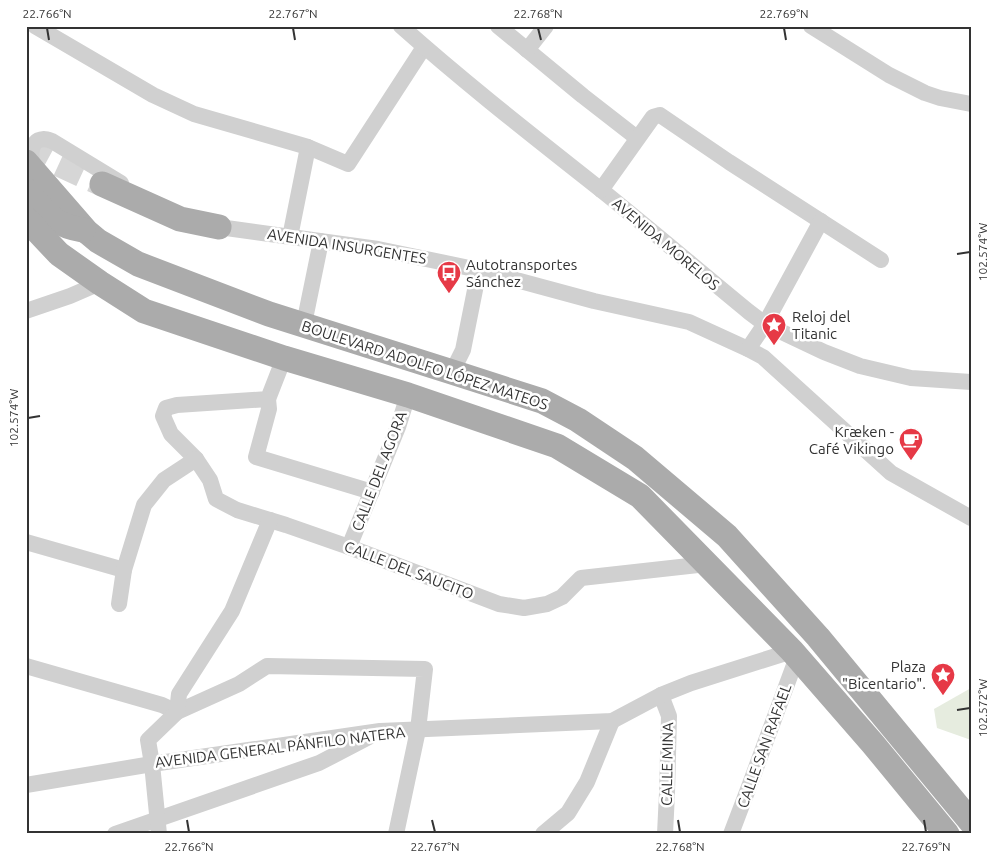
<svg xmlns="http://www.w3.org/2000/svg" width="997" height="860" viewBox="0 0 997 860" font-family="Ubuntu,sans-serif">
	<style>
		.green { fill: #e6ecdf }
		.lines { fill: none; stroke-linecap: round; stroke-linejoin: round }
		.primary-tunnel { stroke: #d6d6d6; stroke-width: 25; stroke-dasharray: 25 12; stroke-linecap: butt }
		.street { stroke: #d0d0d0; stroke-width: 16 }
		.primary { stroke: #ababab; stroke-width: 25 }
		.ticks { fill: none; stroke: #333; stroke-width: 2 }
		.labels { text-anchor: middle; dominant-baseline: central; stroke-width: 5; stroke-linejoin: round; paint-order: stroke }
		.street-label { font-size: 15px; fill: #333; stroke: #fff }
		.poi-label { font-size: 15px; fill: #333; stroke: #fff; text-anchor: start }
		.neatline { fill: none; stroke: #333; stroke-width: 2 }
		.ticks-label { font-size: 12px; text-anchor: middle; fill: #333 }
	</style>
	<rect width="100%" height="100%" fill="#fff"/>
	<path class="green" d="M971 688V740L937 728 934 709Z"/>
	<g class="lines">
		<path class="primary-tunnel" d="M26 147 50 160 102 184"/>
		<g class="street">
			<path d="M35 26 153 95 194 114 308 147 348 164 424 47"/>
			<path d="M401 26C465 83 533 136 600 189 650 229 699 271 749 312L765 324 824 352 860 366 911 378 971 382"/>
			<path d="M498 26 583 96 637 138"/>
			<path d="M811 26 889 75 925 93 940 98 971 104"/>
			<path d="M527 50 546 26"/>
			<path d="M35 173C32 163 26 140 44 139 46 139 49 140 52 141L121 183"/>
			<path d="M601 190 653 117 660 115 729 162 881 260"/>
			<path d="M210 223 219 227 378 249 479 270 594 301 689 322 748 349 763 357 891 473 971 518"/>
			<path d="M290 237 308 147"/>
			<path d="M26 311 70 296 100 283"/>
			<path d="M304 324 321 241"/>
			<path d="M748 349 765 324 821 221"/>
			<path d="M284 358 268 399 177 405 166 408 163 416 171 434 196 459 210 480 216 499 237 510 286 525 349 547 499 604 524 608 547 604 562 597 581 578 707 564"/>
			<path d="M452 372 463 350 479 270"/>
			<path d="M268 399 269 409 256 457 372 492"/>
			<path d="M26 542 124 570"/>
			<path d="M349 547 398 427 408 395"/>
			<path d="M119 604 124 570 144 505 164 480 196 459"/>
			<path d="M26 666 162 705 177 712 239 684 267 666 425 669 418 730 396 834"/>
			<path d="M661 695 669 716 667 793 665 834"/>
			<path d="M26 785 152 764 380 731 612 721 661 695 691 683 792 651"/>
			<path d="M115 834 319 763 369 737"/>
			<path d="M159 834 152 764 148 740 177 712 179 694 232 611 270 520"/>
			<path d="M543 834 568 813 587 782 612 721"/>
			<path d="M731 834 750 784 797 657"/>
		</g>
		<g class="primary">
			<path d="M26 162 86 231 98 241 138 264 269 314 452 372 542 401 578 420 635 458 727 536 818 637 971 822"/>
			<path d="M102 184 180 219 219 227"/>
			<path d="M26 190C45 211 53 226 83 230"/>
			<path d="M26 219 59 254 100 283 144 311 284 358 408 395 557 446 640 496 792 651 873 744 947 834"/>
		</g>
	</g>
	<path class="ticks" d="M47 28 49 40M293 28 295 40M538 28 541 40M784 28 786 40M957 254 970 252M28 418 40 416M957 710 970 708M187 820 189 832M432 820 435 832M678 820 680 832M924 820 926 832"/>
	<defs>
		<symbol id="bus-pin" viewBox="-11 -11 22 30"><path d="M0 17L-7.5 6A9.5 9.5 0 1 1 7.5 6Z" fill="#e63946" stroke="#fff"/><path d="M-5-6H5V4H4V6H2V4H-2V6H-4V4H-5ZM-3.5-4V0h7V-4ZM-3.5 1.2v1.5H-2V1.2ZM2 1.2v1.5H3.5V1.2Z" fill="#fff"/></symbol>
		<symbol id="sight-pin" viewBox="-11 -11 22 30"><path d="M0 17L-7.5 6A9.5 9.5 0 1 1 7.5 6Z" fill="#e63946" stroke="#fff"/><path d="M0-6L1.8-2.2L6-1.7L2.9 1.2L3.7 5.4L0 3.3L-3.7 5.4L-2.9 1.2L-6-1.7L-1.8-2.2Z" fill="#fff"/></symbol>
		<symbol id="cafe-pin" viewBox="-11 -11 22 30"><path d="M0 17L-7.5 6A9.5 9.5 0 1 1 7.5 6Z" fill="#e63946" stroke="#fff"/><path d="M-5.5-4.5H6V0H3Q3 3.5 0 3.5H-2.5Q-5.5 3.5-5.5 0ZM3-3.2v2h1.7v-2ZM-6 4.5H4V6H-6Z" fill="#fff"/></symbol>
	</defs>
	<g fill-rule="evenodd">
		<use href="#bus-pin" x="435" y="259" width="28" height="38"/>
		<use href="#sight-pin" x="760" y="311" width="28" height="38"/>
		<use href="#cafe-pin" x="897" y="426" width="28" height="38"/>
		<use href="#sight-pin" x="929" y="661" width="28" height="38"/>
	</g>
	<g class="labels">
		<g class="street-label">
			<text transform="translate(666 244) rotate(40)">AVENIDA MORELOS</text>
			<text transform="translate(347 246) rotate(9)">AVENIDA INSURGENTES</text>
			<text transform="translate(425 365) rotate(18)">BOULEVARD ADOLFO LÓPEZ MATEOS</text>
			<text transform="translate(379 471) rotate(-69)">CALLE DEL AGORA</text>
			<text transform="translate(409 570) rotate(21)">CALLE DEL SAUCITO</text>
			<text transform="translate(764 746) rotate(-70)">CALLE SAN RAFAEL</text>
			<text transform="translate(280 747) rotate(-7)">AVENIDA GENERAL PÁNFILO NATERA</text>
			<text transform="translate(667 764) rotate(-89)">CALLE MINA</text>
		</g>
		<g class="poi-label">
			<text x="466" y="264">Autotransportes<tspan x="466" dy="17">Sánchez</tspan></text>
			<text x="792" y="316">Reloj del<tspan x="792" dy="17">Titanic</tspan></text>
			<text x="894" y="431" text-anchor="end">Kræken -<tspan x="894" dy="17">Café Vikingo</tspan></text>
			<text x="926" y="666" text-anchor="end">Plaza<tspan x="926" dy="17">"Bicentario".</tspan></text>
		</g>
	</g>
	<rect width="997" height="860" fill="none" stroke="#ffffff" stroke-width="55"/>
	<rect x="28" y="28" width="942" height="804" class="neatline"/>
	<g class="ticks-label">
		<text x="47" y="18">22.766°N</text>
		<text x="293" y="18">22.767°N</text>
		<text x="538" y="18">22.768°N</text>
		<text x="784" y="18">22.769°N</text>
		<text transform="translate(983 252) rotate(-90)" y="4">102.574°W</text>
		<text transform="translate(14 418) rotate(-90)" y="4">102.574°W</text>
		<text transform="translate(983 708) rotate(-90)" y="4">102.572°W</text>
		<text x="189" y="851">22.766°N</text>
		<text x="435" y="851">22.767°N</text>
		<text x="680" y="851">22.768°N</text>
		<text x="926" y="851">22.769°N</text>
	</g>
</svg>
